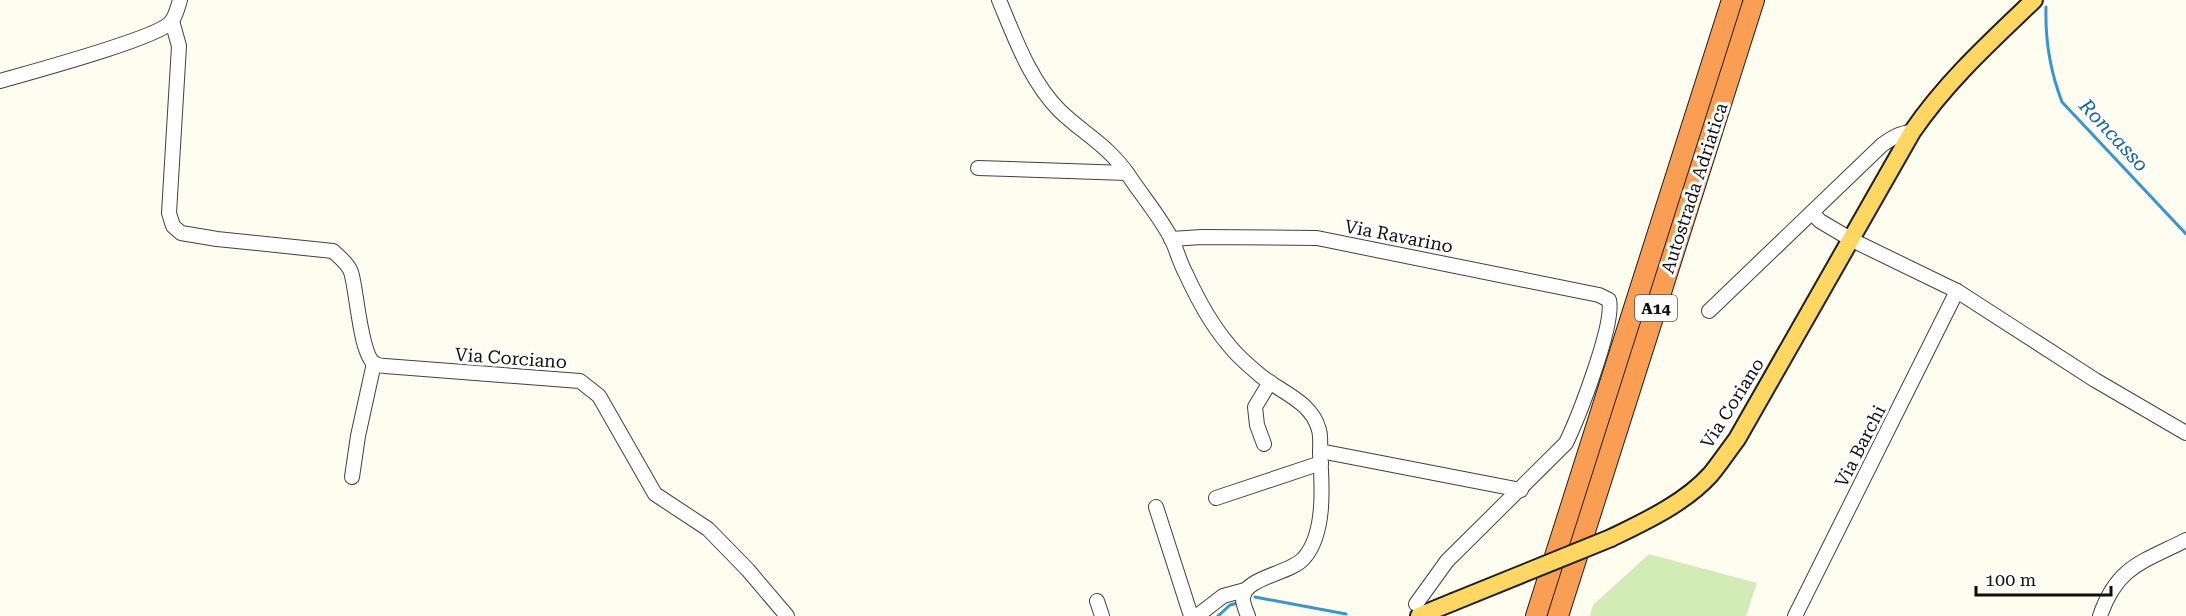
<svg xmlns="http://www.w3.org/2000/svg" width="2186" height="616" viewBox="0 0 2186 616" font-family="'Roboto Serif',serif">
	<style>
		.green { fill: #d2ebb7 }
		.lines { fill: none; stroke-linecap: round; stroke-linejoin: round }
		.stream { stroke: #3695d3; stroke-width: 3 }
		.minor-casing { stroke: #414141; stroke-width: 16 }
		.major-casing { stroke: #1f1f1f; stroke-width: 20 }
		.highway-casing { stroke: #1f1f1f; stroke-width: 22 }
		.minor { stroke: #fff; stroke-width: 14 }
		.major { stroke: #fdd761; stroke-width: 16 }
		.highway { stroke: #fa9e53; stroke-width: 20 }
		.major-bridge-casing { stroke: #1f1f1f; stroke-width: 20; stroke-linecap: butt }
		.major-bridge { stroke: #fdd761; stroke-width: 16 }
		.labels { text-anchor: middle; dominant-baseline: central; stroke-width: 6; stroke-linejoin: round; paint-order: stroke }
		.shield { fill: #fff; stroke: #565656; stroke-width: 1.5 }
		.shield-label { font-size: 16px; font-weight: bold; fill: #0e0e0e }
		.street-label { font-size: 18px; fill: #0e0e0e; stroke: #fff }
		.water-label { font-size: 20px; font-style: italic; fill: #1266a6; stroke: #fff }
	</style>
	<rect width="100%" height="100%" fill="#fffcf0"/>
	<path class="green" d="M1649 554 1757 583 1746 616H1590L1593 605Z"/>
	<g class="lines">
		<g class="stream">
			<path d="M2046 7C2045 40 2050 71 2062 102L2186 234"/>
			<path d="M1255 597 1346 614"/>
			<path d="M1218 616 1230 605 1238 603"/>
		</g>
		<defs>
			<g id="minor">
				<path d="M999 0C1015 38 1030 81 1060 111 1084 134 1109 146 1129 176 1143 197 1161 218 1172 240 1177 251 1180 263 1186 274 1197 298 1211 324 1228 344 1237 356 1249 366 1261 376 1281 392 1312 402 1319 430 1321 437 1320 445 1320 453 1322 484 1326 533 1304 558 1291 574 1243 577 1243 599 1243 604 1246 611 1248 616"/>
				<path d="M172 21 179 46 169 213 173 226 181 233 217 239 333 251C339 257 348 263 351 272 357 290 360 355 375 364 378 365 382 366 385 366L580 381 599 396 655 494 708 529 748 570 787 616"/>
				<path d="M0 81C28 73 158 38 171 22 176 16 178 6 180 0"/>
				<path d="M978 168 1127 173"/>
				<path d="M1812 213 1820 221 1852 240 1957 291 2095 380 2186 433"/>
				<path d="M1171 239 1202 237 1317 238 1599 295 1609 300C1615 324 1578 418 1566 443L1447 561 1416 604"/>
				<path d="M1709 311 1882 145C1892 138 1899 133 1912 132"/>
				<path d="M1264 444 1257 425 1255 407 1270 382"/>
				<path d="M1320 451 1521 490"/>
				<path d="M352 477 358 436 374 363"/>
				<path d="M1216 498 1321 463"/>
				<path d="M1156 507 1191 616"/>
				<path d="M1097 601 1102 616"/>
				<path d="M1197 616 1223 596 1245 590"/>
				<path d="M1795 616 1957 291"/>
				<path d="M2100 616C2117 566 2143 562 2186 540"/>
			</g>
			<g id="major">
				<path d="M1611 538C1646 521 1685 503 1711 474 1720 463 1728 451 1737 439L1912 132C1946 82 1990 42 2034 0"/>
				<path d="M1419 616 1453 602"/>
			</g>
			<g id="highway">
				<path d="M1536 616 1732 0"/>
				<path d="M1558 616 1754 0"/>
			</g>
		</defs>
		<use href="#minor" class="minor-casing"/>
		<use href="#major" class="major-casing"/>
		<use href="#highway" class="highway-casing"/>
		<use href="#minor" class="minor"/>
		<use href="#major" class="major"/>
		<use href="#highway" class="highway"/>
		<defs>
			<path id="major-bridge" d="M1453 602 1611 538"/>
		</defs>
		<use href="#major-bridge" class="major-bridge-casing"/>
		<use href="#major-bridge" class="major-bridge"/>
	</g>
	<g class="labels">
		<rect class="shield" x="1635" y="295" width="42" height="26" rx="4.5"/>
		<g class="shield-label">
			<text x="1656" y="308">A14</text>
		</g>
		<g class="street-label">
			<text transform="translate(1694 188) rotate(-72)">Autostrada Adriatica</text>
			<text transform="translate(1399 236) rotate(11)">Via Ravarino</text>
			<text transform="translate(511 358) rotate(4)">Via Corciano</text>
			<text transform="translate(1732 403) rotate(-58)">Via Coriano</text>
			<text transform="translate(1860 446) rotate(-63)">Via Barchi</text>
		</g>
		<g class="water-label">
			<text transform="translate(2114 135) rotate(47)">Roncasso</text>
		</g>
	</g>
	<path d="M1976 586v9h135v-9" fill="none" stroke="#0e0e0e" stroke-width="3"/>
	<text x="1985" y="586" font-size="18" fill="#0e0e0e" stroke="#ffffff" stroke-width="4.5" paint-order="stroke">100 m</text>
</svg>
